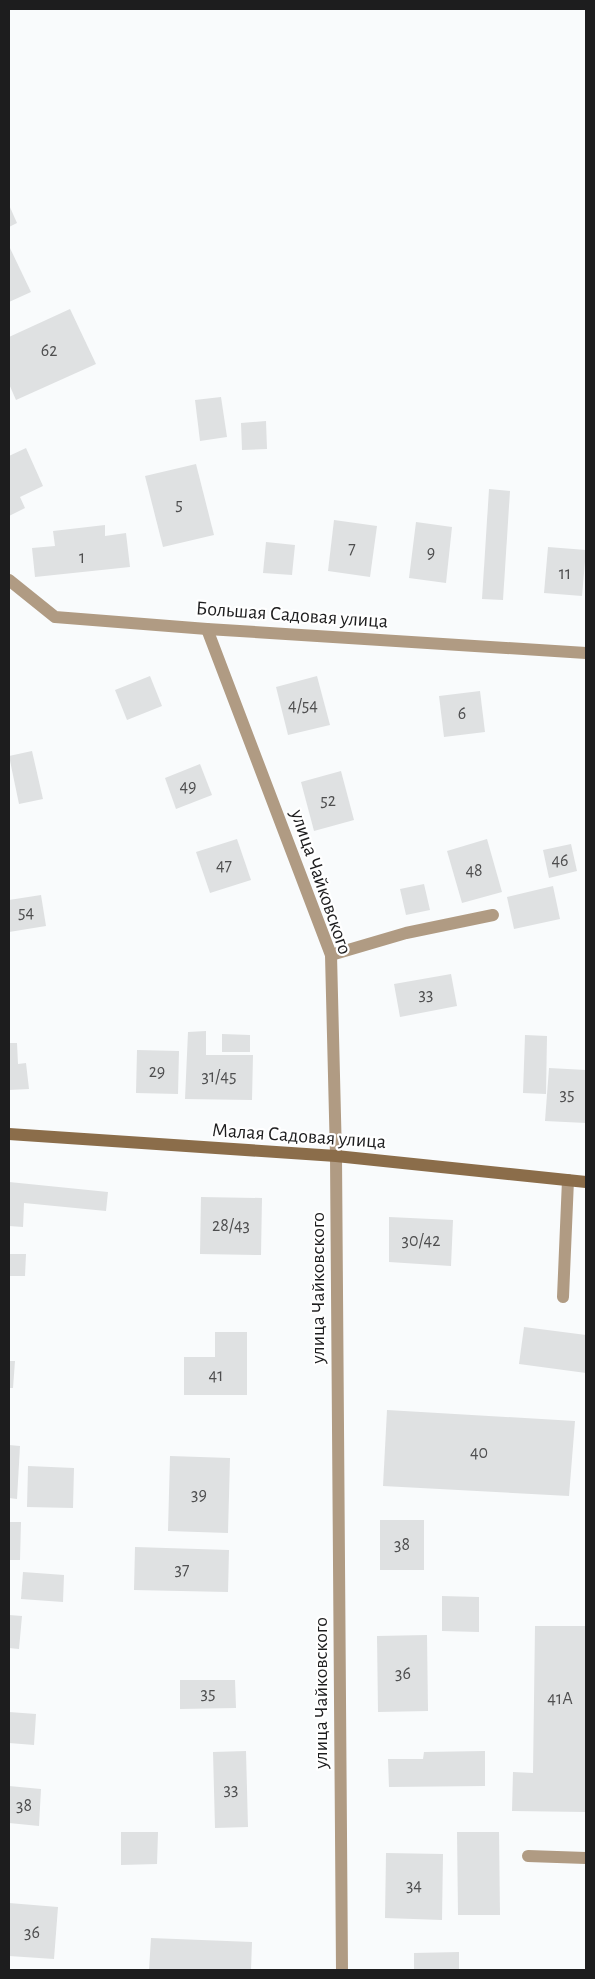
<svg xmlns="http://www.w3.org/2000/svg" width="595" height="1979" viewBox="0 0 595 1979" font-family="'Alegreya Sans',sans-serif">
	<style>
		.building { fill: #dfe1e2 }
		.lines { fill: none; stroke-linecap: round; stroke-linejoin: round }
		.service { stroke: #b09b83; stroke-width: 12 }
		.minor { stroke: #b09b83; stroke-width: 12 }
		.tertiary { stroke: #b09b83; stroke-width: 12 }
		.secondary { stroke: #8b6d4a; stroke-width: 12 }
		.labels { text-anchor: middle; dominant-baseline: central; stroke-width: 4.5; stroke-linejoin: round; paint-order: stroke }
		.number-label { font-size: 18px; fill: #4e4e4f }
		.street-label { font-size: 20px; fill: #1d1d1e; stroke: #fff }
	</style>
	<rect width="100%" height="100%" fill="#f9fbfc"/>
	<g class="building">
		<path d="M9 205 17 223 9 227Z"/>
		<path d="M9 246 31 292 9 302Z"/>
		<path d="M70 309 96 364 16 400 9 384V337Z"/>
		<path d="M221 397 227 437 200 441 195 400Z"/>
		<path d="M266 421 267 449 242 450 241 423Z"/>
		<path d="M26 448 43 486 20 497 25 508 9 516V456Z"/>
		<path d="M196 464 214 535 163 547 145 476Z"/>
		<path d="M489 489 510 491 503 600 482 599Z"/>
		<path d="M334 520 377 526 370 577 328 571Z"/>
		<path d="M416 522 452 527 446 583 409 578Z"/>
		<path d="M105 525V536L126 533 130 567 35 577 32 548 55 546 53 531Z"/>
		<path d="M266 542 295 545 292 575 263 573Z"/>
		<path d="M548 547 586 550 582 596 544 593Z"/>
		<path d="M150 676 162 706 127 720 115 690Z"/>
		<path d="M317 676 330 725 288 735 276 687Z"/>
		<path d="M480 691 485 732 444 737 439 696Z"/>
		<path d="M32 751 43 799 19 804 9 756Z"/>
		<path d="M200 764 212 795 176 809 165 778Z"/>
		<path d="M341 771 354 820 314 831 301 782Z"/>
		<path d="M237 839 251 880 210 893 196 852Z"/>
		<path d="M487 839 502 892 462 903 447 851Z"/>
		<path d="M571 844 577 871 549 878 543 850Z"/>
		<path d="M424 884 430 910 406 915 400 889Z"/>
		<path d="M553 886 560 919 514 929 507 897Z"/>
		<path d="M41 895 46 926 9 932V900Z"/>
		<path d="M451 974 457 1006 400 1017 394 984Z"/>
		<path d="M206 1031V1055H253L252 1100 185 1099 188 1032Z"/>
		<path d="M222 1034 250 1035V1052H222Z"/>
		<path d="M525 1035 547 1036 546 1094 523 1093Z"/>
		<path d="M9 1043H17L18 1064 26 1063 29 1089 9 1090Z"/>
		<path d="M137 1050 179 1051 178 1094 136 1093Z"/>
		<path d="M549 1068 586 1070V1123L545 1121Z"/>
		<path d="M9 1182 108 1192 106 1211 24 1203 23 1227 9 1226Z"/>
		<path d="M201 1197 262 1198 261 1255 200 1254Z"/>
		<path d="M389 1217 453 1220 451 1266 389 1262Z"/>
		<path d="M9 1254H26L25 1276H9Z"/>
		<path d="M524 1327 586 1335V1373L519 1364Z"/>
		<path d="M215 1332H247V1395H184V1357H215Z"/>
		<path d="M9 1361H15L13 1388H9Z"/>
		<path d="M387 1410 575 1421 569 1496 383 1486Z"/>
		<path d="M9 1445 20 1446 17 1499 9 1498Z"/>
		<path d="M170 1456 230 1458 228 1533 168 1531Z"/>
		<path d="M28 1466 74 1468 73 1508 27 1507Z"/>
		<rect x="380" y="1520" width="44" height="50"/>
		<path d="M9 1522H21L20 1560H9Z"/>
		<path d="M135 1547 229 1550 228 1592 134 1590Z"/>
		<path d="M23 1572 64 1575 63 1602 21 1599Z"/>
		<path d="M442 1596 479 1597V1632L442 1631Z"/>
		<path d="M9 1615 22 1616 19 1649 9 1648Z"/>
		<path d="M535 1626H586V1812L512 1811 513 1772 533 1773Z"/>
		<path d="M427 1635 428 1711 378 1712 377 1636Z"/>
		<path d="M180 1680H235L236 1708 180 1709Z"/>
		<path d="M9 1712 36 1714 34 1745 9 1743Z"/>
		<path d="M246 1751 248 1827 215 1828 213 1752Z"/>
		<path d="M485 1751V1786L389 1787 388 1759H423L424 1752Z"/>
		<path d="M9 1786 41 1789 39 1826 9 1823Z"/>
		<path d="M121 1832H158L157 1864 121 1865Z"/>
		<path d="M457 1832H499L500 1915H458Z"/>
		<path d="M386 1853 443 1854 442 1920 385 1918Z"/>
		<path d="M9 1903 58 1907 54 1959 9 1956Z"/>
		<path d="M151 1938 252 1942 251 1970H149Z"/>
		<path d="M459 1952V1970H414V1953Z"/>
	</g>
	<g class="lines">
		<g class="service">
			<path d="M331 955 406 933 493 915"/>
			<path d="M563 1297 568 1180"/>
			<path d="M528 1856 586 1858"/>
		</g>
		<path class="minor" d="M207 629 331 955 336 1156 342 1970"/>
		<path class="tertiary" d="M9 580 55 617 207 629 586 653"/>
		<path class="secondary" d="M9 1134 336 1156 586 1182"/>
	</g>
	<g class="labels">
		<g class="number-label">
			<text x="49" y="351">62</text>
			<text x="179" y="505">5</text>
			<text x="352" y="549">7</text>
			<text x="431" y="553">9</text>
			<text x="82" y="558">1</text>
			<text x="565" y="574">11</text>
			<text x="303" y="706">4/54</text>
			<text x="462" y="714">6</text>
			<text x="188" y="787">49</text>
			<text x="328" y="801">52</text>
			<text x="560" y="861">46</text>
			<text x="224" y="866">47</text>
			<text x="474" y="871">48</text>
			<text x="26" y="913">54</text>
			<text x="426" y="995">33</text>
			<text x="157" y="1072">29</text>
			<text x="219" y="1077">31/45</text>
			<text x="567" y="1095">35</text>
			<text x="231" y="1226">28/43</text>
			<text x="421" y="1241">30/42</text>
			<text x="216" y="1376">41</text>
			<text x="479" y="1453">40</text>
			<text x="199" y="1495">39</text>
			<text x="402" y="1545">38</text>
			<text x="182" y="1570">37</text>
			<text x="403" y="1674">36</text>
			<text x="208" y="1694">35</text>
			<text x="560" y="1699">41А</text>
			<text x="231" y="1790">33</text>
			<text x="24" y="1806">38</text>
			<text x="414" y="1886">34</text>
			<text x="32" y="1933">36</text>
		</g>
		<g class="street-label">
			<text transform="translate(292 615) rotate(4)">Большая Садовая улица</text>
			<text transform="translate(321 882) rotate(71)">улица Чайковского</text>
			<text transform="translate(299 1136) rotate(4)">Малая Садовая улица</text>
			<text transform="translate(318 1288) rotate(-90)">улица Чайковского</text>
			<text transform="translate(321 1693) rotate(-90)">улица Чайковского</text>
		</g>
	</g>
	<rect width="595" height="1979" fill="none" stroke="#1d1d1e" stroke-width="20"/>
</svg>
